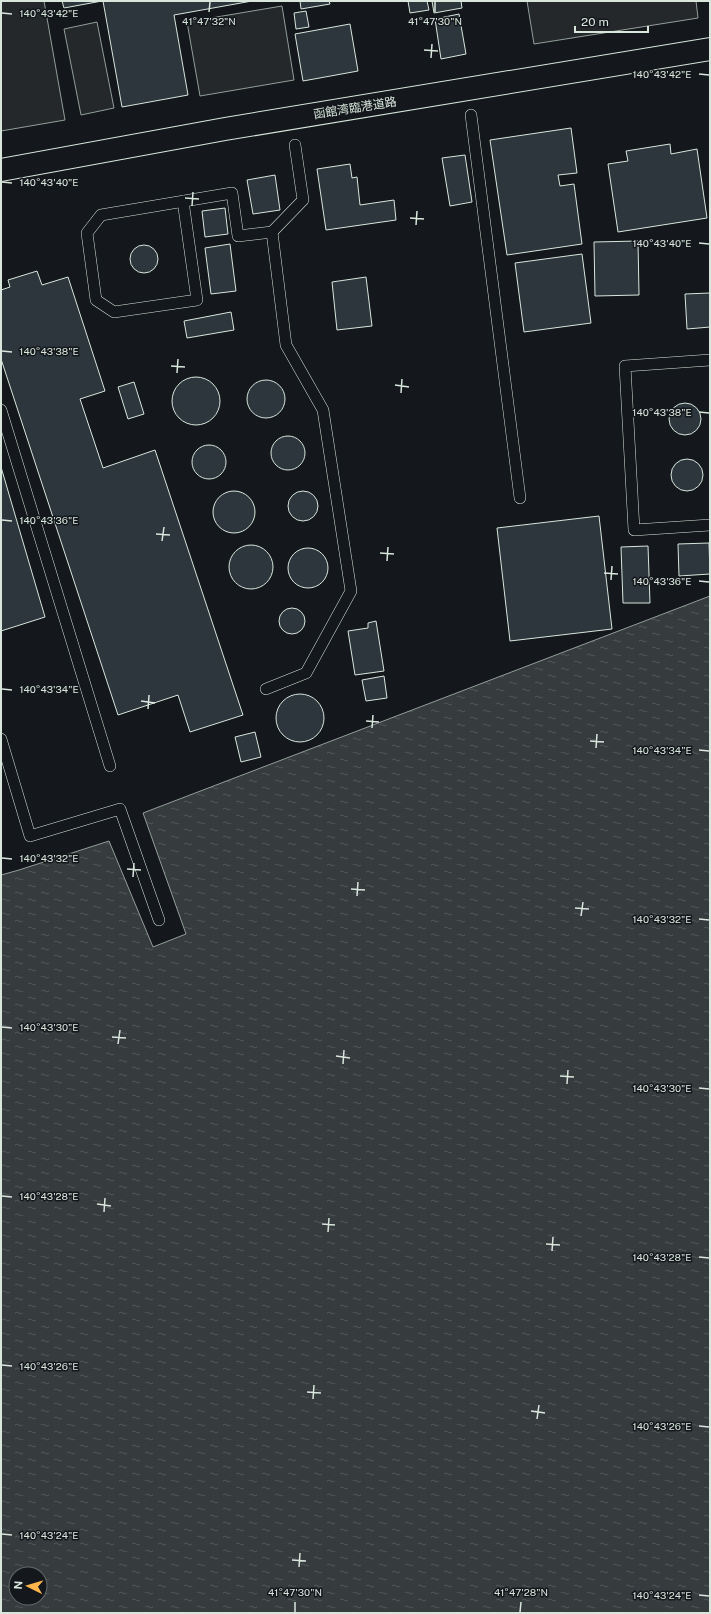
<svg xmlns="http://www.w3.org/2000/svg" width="711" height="1614" viewBox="0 0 711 1614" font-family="'Public Sans','Noto Sans JP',sans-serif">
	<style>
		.parking { fill: #24282b; stroke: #939e99 }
		.water { fill: url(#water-ripples); stroke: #939e99; fill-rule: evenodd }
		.building { fill: #2c363c; stroke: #d8e6dc }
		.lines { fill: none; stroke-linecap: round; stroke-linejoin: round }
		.service-casing { stroke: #d8e6dc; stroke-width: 12 }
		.tertiary-casing { stroke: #d8e6dc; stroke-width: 24 }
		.service { stroke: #14181c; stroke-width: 11 }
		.tertiary { stroke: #14181c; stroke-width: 22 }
		.ticks { fill: none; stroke: #d8e6dc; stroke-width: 1.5 }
		.labels { text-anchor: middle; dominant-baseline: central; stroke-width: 3; stroke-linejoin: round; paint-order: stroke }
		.street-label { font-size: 12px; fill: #d8e6dc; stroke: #14181c }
		.ticks-label { font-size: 10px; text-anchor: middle; fill: #d8e6dc; stroke: #14181c; stroke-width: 3; stroke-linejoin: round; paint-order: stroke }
	</style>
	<defs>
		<pattern id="water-ripples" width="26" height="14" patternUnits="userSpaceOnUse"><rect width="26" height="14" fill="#363b3e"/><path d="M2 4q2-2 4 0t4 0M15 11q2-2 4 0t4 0" fill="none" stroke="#525759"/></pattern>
	</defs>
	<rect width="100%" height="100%" fill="#14181c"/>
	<g class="parking">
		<path d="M1 1H44L65 120 1 131Z"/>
		<path d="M527 1H696L698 18 534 44Z"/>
		<path d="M282 6 294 80 200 96 187 22Z"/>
		<path d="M97 22 114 108 81 115 64 29Z"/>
	</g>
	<path class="water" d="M710 596V1613H1V875L19 870 109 841 153 947 186 934 143 813ZM16 1574H40V1598H16Z"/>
	<g class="building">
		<path d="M62 1H102L64 8Z"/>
		<path d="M103 1H252L174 15 188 95 122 107Z"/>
		<path d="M300 1H329L330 4 301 9Z"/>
		<path d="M408 1H427L429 10 410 13Z"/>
		<path d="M432 1H461L462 8 434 13Z"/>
		<path d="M306 11 309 27 296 29 294 13Z"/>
		<path d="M459 14 466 54 441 59 435 19Z"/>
		<path d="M350 24 358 71 303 81 295 34Z"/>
		<path d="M571 128 577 173 558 175 560 186 574 184 582 244 507 255 490 140Z"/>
		<path d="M670 144 671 154 697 149 707 218 618 232 608 164 628 161 626 151Z"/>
		<path d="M465 155 472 202 450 206 442 158Z"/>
		<path d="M350 164 352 178 357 177 360 205 394 200 396 220 326 230 317 169Z"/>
		<path d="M275 175 280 210 253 214 247 180Z"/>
		<path d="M225 208 228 234 205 237 202 211Z"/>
		<path d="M638 241 639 295 595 296 594 242Z"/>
		<path d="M230 244 236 291 211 294 205 248Z"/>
		<circle cx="144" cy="259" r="14"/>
		<path d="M582 254 591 323 524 332 515 263Z"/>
		<path d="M37 271 42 285 68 277 105 391 80 399 103 468 155 450 243 715 190 732 178 695 118 715 1 359V290L10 287 8 280Z"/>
		<path d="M366 277 372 326 337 330 332 282Z"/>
		<path d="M710 293V327L687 329 685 294Z"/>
		<path d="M231 312 234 330 187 338 184 321Z"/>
		<circle cx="196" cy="401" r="24"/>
		<circle cx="266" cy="399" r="19"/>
		<path d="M134 382 144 414 128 419 118 387Z"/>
		<circle cx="685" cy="419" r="16"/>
		<circle cx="288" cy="453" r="17"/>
		<circle cx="209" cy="462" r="17"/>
		<circle cx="687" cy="475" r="16"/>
		<path d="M1 467 45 617 1 631Z"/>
		<circle cx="303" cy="506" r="15"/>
		<circle cx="234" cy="512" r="21"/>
		<path d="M599 516 612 629 510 641 497 528Z"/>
		<path d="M709 543 710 574 679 576 678 544Z"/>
		<circle cx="251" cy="567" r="22"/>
		<path d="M648 546 650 603H623L621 547Z"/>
		<circle cx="308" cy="568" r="20"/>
		<circle cx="292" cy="621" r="13"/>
		<path d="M376 621 384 671 355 675 348 631 368 628V623Z"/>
		<path d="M384 676 387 698 366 701 362 680Z"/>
		<circle cx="300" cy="718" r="24"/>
		<path d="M255 732 261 757 241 762 235 737Z"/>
	</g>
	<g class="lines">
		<defs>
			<g id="service">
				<path d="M471 115 520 498"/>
				<path d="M183 201 197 300 114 312 96 300 87 233 101 215 232 193 238 236 272 232 303 200 295 145"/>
				<path d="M710 360 625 366 634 530 710 525"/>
				<path d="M1 410 110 766"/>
				<path d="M266 689 306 673 351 591 323 410 286 345 272 232"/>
				<path d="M1 739 30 836 120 809 159 920"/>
			</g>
			<path id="tertiary" d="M1 170 225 129 710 49"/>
		</defs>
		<use href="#service" class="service-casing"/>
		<use href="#tertiary" class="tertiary-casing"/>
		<use href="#service" class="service"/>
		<use href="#tertiary" class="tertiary"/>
	</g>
	<path class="ticks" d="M209 12 210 2M435 12V2M2 13 12 14M424 50 438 51M431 58 432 44M699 74 709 75M2 182 12 183M185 198 199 199M192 206 193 192M410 218 424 219M416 225 417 211M699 243 709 244M2 351 12 352M171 366 185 367M177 373 178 359M395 385 409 387M401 393 402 379M699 412 709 413M2 520 12 521M156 534 170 535M162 541 164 527M380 553 394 554M387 561 388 547M604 573 618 574M611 580 612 566M699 581 709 582M2 689 12 690M141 701 155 703M148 709 149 695M366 721 379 722M372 728 373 715M590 741 604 742M596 748 597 734M699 750 709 751M2 858 12 859M127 869 141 870M133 877 134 863M351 889 365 890M357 896 358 882M575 908 589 909M581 916 583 902M699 919 709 920M2 1027 12 1028M112 1037 126 1038M118 1044 120 1030M336 1056 350 1058M343 1064 344 1050M560 1076 574 1077M567 1084 568 1070M699 1088 709 1089M2 1196 12 1197M97 1204 111 1206M104 1212 105 1198M322 1224 335 1225M328 1232 329 1218M546 1244 560 1245M552 1251 553 1237M699 1257 709 1258M2 1365 12 1366M307 1392 321 1393M313 1399 314 1385M531 1411 545 1413M537 1419 539 1405M699 1426 709 1427M2 1534 12 1535M292 1560 306 1561M299 1567 300 1553M699 1595 709 1596M295 1612V1602M520 1612 521 1602"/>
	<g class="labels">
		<g class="street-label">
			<text transform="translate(355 108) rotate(-9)">函館湾臨港道路</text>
		</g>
	</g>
	<g class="ticks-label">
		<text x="49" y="17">140°43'42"E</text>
		<text x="209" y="25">41°47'32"N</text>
		<text x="435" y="25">41°47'30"N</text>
		<text x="662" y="78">140°43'42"E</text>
		<text x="49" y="186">140°43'40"E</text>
		<text x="662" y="247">140°43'40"E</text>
		<text x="49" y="355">140°43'38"E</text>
		<text x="662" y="416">140°43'38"E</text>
		<text x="49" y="524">140°43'36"E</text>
		<text x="662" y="585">140°43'36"E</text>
		<text x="49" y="693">140°43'34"E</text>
		<text x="662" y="754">140°43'34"E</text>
		<text x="49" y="862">140°43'32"E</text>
		<text x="662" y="923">140°43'32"E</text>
		<text x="49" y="1031">140°43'30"E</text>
		<text x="662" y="1092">140°43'30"E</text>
		<text x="49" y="1200">140°43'28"E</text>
		<text x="662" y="1261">140°43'28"E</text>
		<text x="49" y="1370">140°43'26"E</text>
		<text x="662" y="1430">140°43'26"E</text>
		<text x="49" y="1539">140°43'24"E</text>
		<text x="295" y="1596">41°47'30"N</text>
		<text x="521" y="1596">41°47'28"N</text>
		<text x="662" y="1599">140°43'24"E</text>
	</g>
	<rect width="711" height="1614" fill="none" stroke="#d8e6dc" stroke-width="4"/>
	<g transform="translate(28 1586) rotate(275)"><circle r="19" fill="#14181c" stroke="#626a69"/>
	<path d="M0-3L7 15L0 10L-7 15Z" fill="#ffb74d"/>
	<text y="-6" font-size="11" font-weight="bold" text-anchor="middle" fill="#d8e6dc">N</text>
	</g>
	<path d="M575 26v6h73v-6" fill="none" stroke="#d8e6dc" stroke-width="2"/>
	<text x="581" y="26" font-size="12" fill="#d8e6dc" stroke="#14181c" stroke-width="3" paint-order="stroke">20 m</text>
</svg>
